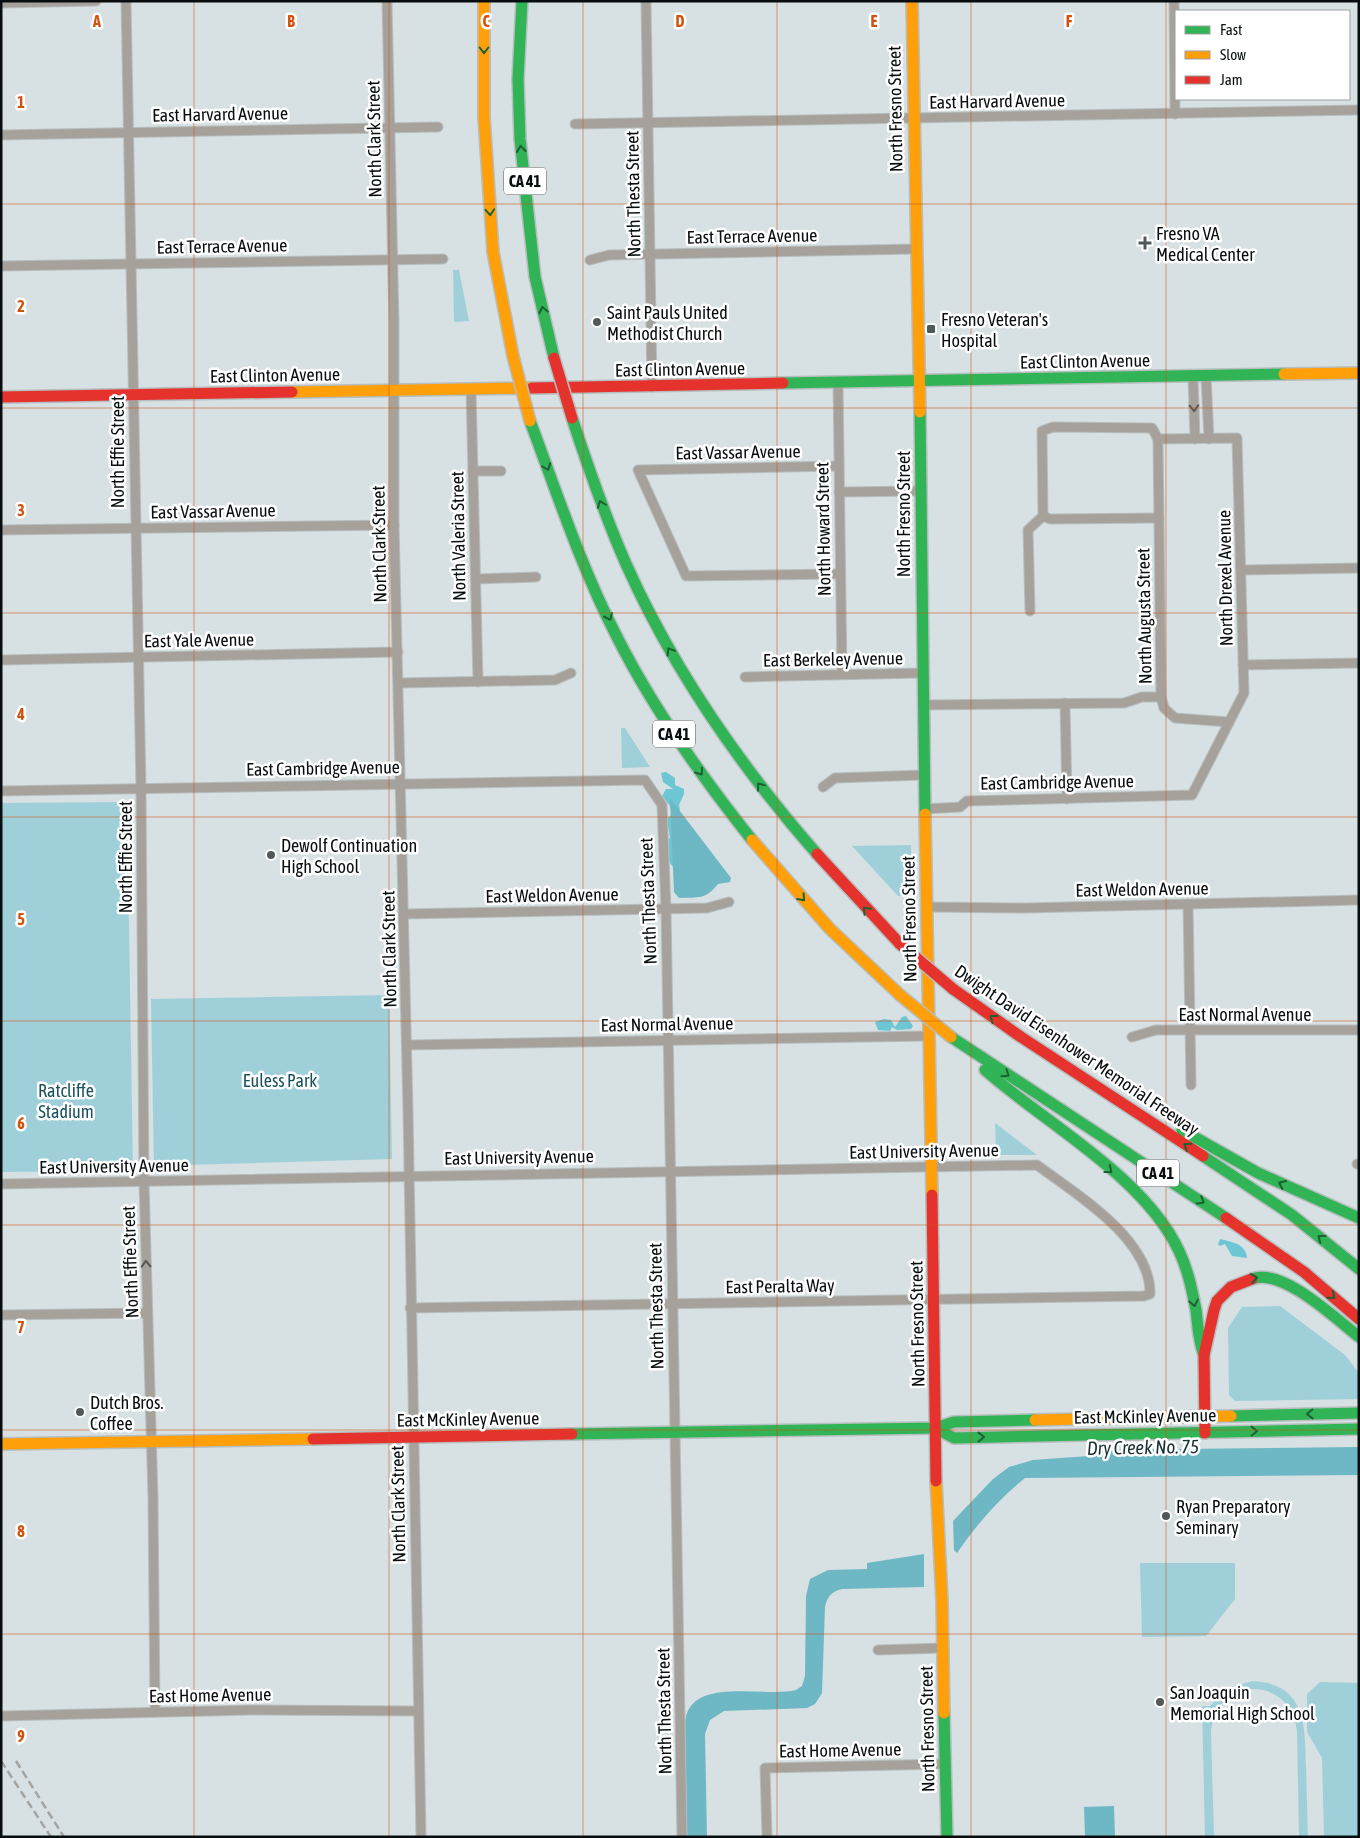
<svg xmlns="http://www.w3.org/2000/svg" width="1360" height="1838" viewBox="0 0 1360 1838" font-family="'Asap Condensed',sans-serif">
	<style>
		.green { fill: #9fd0da }
		.forest { fill: #6cc6d4 }
		.water { fill: #6eb7c4 }
		.lines { fill: none; stroke-linecap: round; stroke-linejoin: round }
		.street-casing { stroke: #b7bebf; stroke-width: 11 }
		.fast-casing { stroke: #b7bebf; stroke-width: 14 }
		.slow-casing { stroke: #b7bebf; stroke-width: 14 }
		.jam-casing { stroke: #b7bebf; stroke-width: 14 }
		.street { stroke: #a6a29b; stroke-width: 9 }
		.fast { stroke: #30b455; stroke-width: 11 }
		.slow { stroke: #ff9f0a; stroke-width: 11 }
		.jam { stroke: #e5322d; stroke-width: 11 }
		.rail { stroke: #a4a4a1; stroke-width: 2.5; stroke-dasharray: 8 4; stroke-linecap: butt }
		.slow-bridge-casing { stroke: #b7bebf; stroke-width: 14; stroke-linecap: butt }
		.jam-bridge-casing { stroke: #b7bebf; stroke-width: 14; stroke-linecap: butt }
		.slow-bridge { stroke: #ff9f0a; stroke-width: 11 }
		.jam-bridge { stroke: #e5322d; stroke-width: 11 }
		.oneway { stroke: #1c6132 }
		.oneway2 { stroke: #575855 }
		.grid { fill: none; stroke: #d2520c; stroke-width: 1; stroke-opacity: 0.55 }
		.poi-dot { fill: #505859; stroke: #fff; stroke-width: 2 }
		.labels { text-anchor: middle; dominant-baseline: central; stroke-width: 5; stroke-linejoin: round; paint-order: stroke }
		.shield { fill: #fff; stroke: #525657; stroke-width: 1 }
		.shield-label { font-size: 16px; font-weight: bold; fill: #080e0f }
		.street-label { font-size: 18px; fill: #080e0f; stroke: #fff }
		.poi-label { font-size: 18px; fill: #080e0f; stroke: #fff; text-anchor: start }
		.park-label { font-size: 18px; fill: #19525c; stroke: #fff }
		.water-label { font-size: 19px; font-style: italic; fill: #182f33; stroke: #fff }
		.grid-label { font-size: 16px; text-anchor: middle; font-weight: bold; fill: #d2520c; stroke: #fff; stroke-width: 5; stroke-linejoin: round; paint-order: stroke }
	</style>
	<rect width="100%" height="100%" fill="#d7e0e2"/>
	<g class="green">
		<path d="M453 270H459L469 321 454 322Z"/>
		<path d="M621 728H625L650 767 622 768Z"/>
		<path d="M127 802 133 1171 1 1172V803Z"/>
		<path d="M911 845 912 896H898L852 846Z"/>
		<path d="M389 995 392 1159 154 1166 151 999Z"/>
		<path d="M995 1123 1037 1155H996Z"/>
		<path d="M1280 1306 1345 1355 1359 1373V1399L1235 1401 1229 1395 1228 1328 1242 1307Z"/>
		<path d="M1140 1563H1235V1599L1206 1636 1142 1637Z"/>
		<path d="M1253 1681C1306 1684 1305 1725 1306 1767 1307 1790 1307 1813 1308 1837H1299L1297 1731C1290 1674 1215 1676 1211 1732L1214 1837H1205L1202 1706H1210L1227 1688Z"/>
		<path d="M1320 1682 1359 1683V1837H1324L1322 1758 1307 1732V1694Z"/>
	</g>
	<g class="forest">
		<path d="M666 772 675 778V785L684 789V794L679 805 680 810 676 812 674 868 668 861 667 840 670 838 667 819 672 814 670 806 662 796 666 789H673L663 782 661 773Z"/>
		<path d="M906 1016 913 1026 911 1029 897 1030 892 1027 890 1031 878 1030 875 1022 884 1019 891 1020 895 1027 902 1017Z"/>
		<path d="M1220 1239C1231 1242 1246 1243 1247 1258L1232 1256 1225 1244 1220 1246 1218 1244Z"/>
	</g>
	<g class="water">
		<path d="M670 798 731 878 730 882 718 884C705 900 699 897 679 898L674 892Z"/>
		<path d="M1359 1447V1475L1025 1478C998 1500 977 1524 957 1553L954 1550 953 1521 993 1479 1009 1467 1033 1460 1089 1456 1090 1450Z"/>
		<path d="M924 1554V1587L842 1589C832 1591 827 1597 825 1607L822 1693 815 1704 807 1708 724 1711 710 1720 705 1734 707 1837H687L685 1724C687 1675 764 1698 796 1690L802 1686 805 1676 806 1596 810 1579 828 1570 867 1569V1563Z"/>
		<path d="M1114 1806 1115 1837H1085L1084 1807Z"/>
	</g>
	<g class="lines">
		<defs>
			<g id="street">
				<path d="M126 1 141 789 144 1181 153 1498 155 1712"/>
				<path d="M387 1 394 323V525L408 1111 421 1837"/>
				<path d="M646 1 652 387"/>
				<path d="M1174 1 1175 114"/>
				<path d="M1 3 96 1"/>
				<path d="M575 124 1359 110"/>
				<path d="M1 135 438 127"/>
				<path d="M590 260 609 255 915 249"/>
				<path d="M1 266 443 259"/>
				<path d="M1206 376 1209 439"/>
				<path d="M1193 377 1195 439"/>
				<path d="M838 383 842 674"/>
				<path d="M471 390 478 682"/>
				<path d="M838 466 638 470 686 576 839 574"/>
				<path d="M473 471H501"/>
				<path d="M839 492 920 491"/>
				<path d="M1043 516 1050 519 1159 518"/>
				<path d="M1 530 394 525"/>
				<path d="M1242 570 1359 568"/>
				<path d="M476 579 536 577"/>
				<path d="M1030 611 1028 530 1043 516 1042 431 1053 427 1152 428 1158 439"/>
				<path d="M1 660 398 652"/>
				<path d="M1243 665 1359 663"/>
				<path d="M745 677 922 673"/>
				<path d="M399 683 555 680 571 673"/>
				<path d="M1161 697 1164 708 1175 718 1229 722"/>
				<path d="M1065 703 1067 799"/>
				<path d="M923 705 1124 703 1142 697H1161L1158 439 1237 438 1244 693 1192 795 967 801 960 807 925 809"/>
				<path d="M823 787 835 778 924 775"/>
				<path d="M1 791 645 780 662 805 666 910 682 1837"/>
				<path d="M1188 904 1191 1085"/>
				<path d="M927 907 1026 908 1359 900"/>
				<path d="M404 914 707 908 729 902"/>
				<path d="M1132 1037 1156 1030H1359"/>
				<path d="M407 1045 928 1036"/>
				<path d="M1357 1164H1359"/>
				<path d="M1 1184 1037 1165C1076 1194 1151 1239 1150 1294L1144 1296 410 1308"/>
				<path d="M1 1315 147 1313"/>
				<path d="M878 1650 943 1648"/>
				<path d="M1 1716 252 1710 418 1711"/>
				<path d="M767 1837 765 1768 945 1764"/>
			</g>
			<g id="fast">
				<path d="M522 1 518 79 520 139 535 277 554 358"/>
				<path d="M783 383 1284 374"/>
				<path d="M920 412 925 814"/>
				<path d="M572 418C588 467 605 516 626 564 673 669 741 767 817 854"/>
				<path d="M530 421C557 493 581 567 616 635 653 709 701 776 752 840"/>
				<path d="M951 1037 1226 1218"/>
				<path d="M985 1070C1046 1124 1144 1176 1179 1251 1188 1270 1192 1290 1196 1310 1198 1325 1198 1340 1204 1355"/>
				<path d="M1182 1130 1258 1173 1359 1218"/>
				<path d="M1203 1156 1292 1215 1359 1269"/>
				<path d="M1252 1279C1282 1267 1336 1319 1359 1337"/>
				<path d="M1231 1416 1359 1413"/>
				<path d="M935 1428 954 1438 1359 1429"/>
				<path d="M572 1434 935 1428 954 1422 1035 1420"/>
				<path d="M944 1713 947 1837"/>
			</g>
			<g id="slow">
				<path d="M484 1V117L493 252 513 356"/>
				<path d="M912 1 920 412"/>
				<path d="M1284 374 1359 373"/>
				<path d="M292 392 532 388"/>
				<path d="M925 814 932 1195"/>
				<path d="M752 840 830 929 900 995"/>
				<path d="M1035 1420 1231 1416"/>
				<path d="M1 1444 313 1439"/>
				<path d="M936 1481 942 1601 944 1713"/>
			</g>
			<g id="jam">
				<path d="M532 388 783 383"/>
				<path d="M1 397 292 392"/>
				<path d="M817 854 900 944"/>
				<path d="M953 989 1021 1037 1203 1156"/>
				<path d="M932 1195 936 1481"/>
				<path d="M1226 1218 1304 1272 1359 1319"/>
				<path d="M1205 1433 1204 1355 1214 1310 1217 1301 1231 1287 1252 1279"/>
				<path d="M313 1439 572 1434"/>
			</g>
		</defs>
		<use href="#street" class="street-casing"/>
		<use href="#fast" class="fast-casing"/>
		<use href="#slow" class="slow-casing"/>
		<use href="#jam" class="jam-casing"/>
		<use href="#street" class="street"/>
		<use href="#fast" class="fast"/>
		<use href="#slow" class="slow"/>
		<use href="#jam" class="jam"/>
		<g class="rail">
			<path d="M1 1761 51 1837"/>
			<path d="M16 1761 64 1837"/>
		</g>
		<defs>
			<g id="slow-bridge">
				<path d="M513 356 530 421"/>
				<path d="M900 995 951 1037"/>
			</g>
			<g id="jam-bridge">
				<path d="M554 358 572 418"/>
				<path d="M900 944 953 989"/>
			</g>
		</defs>
		<use href="#slow-bridge" class="slow-bridge-casing"/>
		<use href="#jam-bridge" class="jam-bridge-casing"/>
		<use href="#slow-bridge" class="slow-bridge"/>
		<use href="#jam-bridge" class="jam-bridge"/>
	</g>
	<defs><path id="oneway-chevron" d="M-2-3.5L2.5 0L-2 3.5" fill="none" stroke-width="1.6" stroke-linecap="round" stroke-linejoin="round" transform="scale(1.25)"/></defs>
	<g class="oneway">
		<use href="#oneway-chevron" transform="translate(484 50) rotate(90)"/>
		<use href="#oneway-chevron" transform="translate(521 149) rotate(-96)"/>
		<use href="#oneway-chevron" transform="translate(490 212) rotate(86)"/>
		<use href="#oneway-chevron" transform="translate(543 310) rotate(-103)"/>
		<use href="#oneway-chevron" transform="translate(547 467) rotate(69)"/>
		<use href="#oneway-chevron" transform="translate(601 504) rotate(-111)"/>
		<use href="#oneway-chevron" transform="translate(609 617) rotate(66)"/>
		<use href="#oneway-chevron" transform="translate(670 651) rotate(-121)"/>
		<use href="#oneway-chevron" transform="translate(700 772) rotate(54)"/>
		<use href="#oneway-chevron" transform="translate(760 786) rotate(-127)"/>
		<use href="#oneway-chevron" transform="translate(802 898) rotate(48)"/>
		<use href="#oneway-chevron" transform="translate(866 910) rotate(-134)"/>
		<use href="#oneway-chevron" transform="translate(993 1018) rotate(-145)"/>
		<use href="#oneway-chevron" transform="translate(1006 1074) rotate(34)"/>
		<use href="#oneway-chevron" transform="translate(1187 1146) rotate(-147)"/>
		<use href="#oneway-chevron" transform="translate(1109 1170) rotate(38)"/>
		<use href="#oneway-chevron" transform="translate(1282 1184) rotate(-155)"/>
		<use href="#oneway-chevron" transform="translate(1201 1201) rotate(32)"/>
		<use href="#oneway-chevron" transform="translate(1321 1238) rotate(-142)"/>
		<use href="#oneway-chevron" transform="translate(1254 1278) rotate(-8)"/>
		<use href="#oneway-chevron" transform="translate(1332 1296) rotate(41)"/>
		<use href="#oneway-chevron" transform="translate(1194 1303) rotate(78)"/>
		<use href="#oneway-chevron" transform="translate(1310 1414) rotate(179)"/>
		<use href="#oneway-chevron" transform="translate(1254 1431) rotate(-1)"/>
		<use href="#oneway-chevron" transform="translate(981 1437) rotate(-1)"/>
	</g>
	<g class="oneway2">
		<use href="#oneway-chevron" transform="translate(1194 408) rotate(88)"/>
		<use href="#oneway-chevron" transform="translate(146 1264) rotate(-92)"/>
	</g>
	<path class="grid" d="M194 1V1837M389 1V1837M583 1V1837M777 1V1837M971 1V1837M1166 1V1837M1 204H1359M1 408H1359M1 613H1359M1 817H1359M1 1021H1359M1 1225H1359M1 1430H1359M1 1634H1359"/>
	<g class="poi-dot">
		<path d="M1142.5 235.5h5v5h5v5h-5v5h-5v-5h-5v-5h5z"/>
		<circle cx="597" cy="322" r="5"/>
		<rect x="926" y="324" width="10" height="10" rx="2.5"/>
		<circle cx="271" cy="855" r="5"/>
		<circle cx="80" cy="1412" r="5"/>
		<circle cx="1166" cy="1516" r="5"/>
		<circle cx="1160" cy="1702" r="5"/>
	</g>
	<g class="labels">
		<g class="shield">
			<rect x="504" y="167.5" width="42" height="27" rx="4"/>
			<rect x="653" y="720.5" width="42" height="27" rx="4"/>
			<rect x="1137" y="1159.5" width="42" height="27" rx="4"/>
		</g>
		<g class="shield-label">
			<text x="525" y="181">CA 41</text>
			<text x="674" y="734">CA 41</text>
			<text x="1158" y="1173">CA 41</text>
		</g>
		<g class="street-label">
			<text transform="translate(997 101) rotate(-1)">East Harvard Avenue</text>
			<text transform="translate(895 109) rotate(-91)">North Fresno Street</text>
			<text transform="translate(220 114) rotate(-1)">East Harvard Avenue</text>
			<text transform="translate(374 139) rotate(-91)">North Clark Street</text>
			<text transform="translate(633 194) rotate(-91)">North Thesta Street</text>
			<text transform="translate(752 236) rotate(-1)">East Terrace Avenue</text>
			<text transform="translate(222 246) rotate(-1)">East Terrace Avenue</text>
			<text transform="translate(1085 361) rotate(-1)">East Clinton Avenue</text>
			<text transform="translate(680 369) rotate(-1)">East Clinton Avenue</text>
			<text transform="translate(275 375) rotate(-1)">East Clinton Avenue</text>
			<text transform="translate(117 452) rotate(-90)">North Effie Street</text>
			<text transform="translate(738 452) rotate(-1)">East Vassar Avenue</text>
			<text transform="translate(213 511) rotate(-1)">East Vassar Avenue</text>
			<text transform="translate(903 514) rotate(-90)">North Fresno Street</text>
			<text transform="translate(823 529) rotate(-91)">North Howard Street</text>
			<text transform="translate(458 536) rotate(-91)">North Valeria Street</text>
			<text transform="translate(379 544) rotate(-91)">North Clark Street</text>
			<text transform="translate(1225 578) rotate(-91)">North Drexel Avenue</text>
			<text transform="translate(1144 616) rotate(-91)">North Augusta Street</text>
			<text transform="translate(199 640) rotate(-1)">East Yale Avenue</text>
			<text transform="translate(833 659) rotate(-1)">East Berkeley Avenue</text>
			<text transform="translate(323 768) rotate(-1)">East Cambridge Avenue</text>
			<text transform="translate(1057 782) rotate(-1)">East Cambridge Avenue</text>
			<text transform="translate(125 857) rotate(-90)">North Effie Street</text>
			<text transform="translate(1142 889) rotate(-1)">East Weldon Avenue</text>
			<text transform="translate(552 895) rotate(-1)">East Weldon Avenue</text>
			<text transform="translate(648 901) rotate(-92)">North Thesta Street</text>
			<text transform="translate(909 919) rotate(-91)">North Fresno Street</text>
			<text transform="translate(389 949) rotate(-91)">North Clark Street</text>
			<text x="1245" y="1014">East Normal Avenue</text>
			<text transform="translate(667 1024) rotate(-1)">East Normal Avenue</text>
			<text transform="translate(1077 1050) rotate(34)">Dwight David Eisenhower Memorial Freeway</text>
			<text transform="translate(924 1151) rotate(-1)">East University Avenue</text>
			<text transform="translate(519 1157) rotate(-1)">East University Avenue</text>
			<text transform="translate(114 1166) rotate(-1)">East University Avenue</text>
			<text transform="translate(130 1262) rotate(-92)">North Effie Street</text>
			<text transform="translate(780 1286) rotate(-1)">East Peralta Way</text>
			<text transform="translate(656 1306) rotate(-91)">North Thesta Street</text>
			<text transform="translate(917 1324) rotate(-91)">North Fresno Street</text>
			<text transform="translate(1145 1416) rotate(-1)">East McKinley Avenue</text>
			<text transform="translate(468 1419) rotate(-1)">East McKinley Avenue</text>
			<text transform="translate(398 1504) rotate(-91)">North Clark Street</text>
			<text transform="translate(210 1695) rotate(-1)">East Home Avenue</text>
			<text transform="translate(664 1711) rotate(-91)">North Thesta Street</text>
			<text transform="translate(927 1729) rotate(-91)">North Fresno Street</text>
			<text transform="translate(840 1750) rotate(-1)">East Home Avenue</text>
		</g>
		<g class="poi-label">
			<text x="1156" y="233">Fresno VA<tspan x="1156" dy="21">Medical Center</tspan></text>
			<text x="607" y="312">Saint Pauls United<tspan x="607" dy="21">Methodist Church</tspan></text>
			<text x="941" y="319">Fresno Veteran's<tspan x="941" dy="21">Hospital</tspan></text>
			<text x="281" y="845">Dewolf Continuation<tspan x="281" dy="21">High School</tspan></text>
			<text x="90" y="1402">Dutch Bros.<tspan x="90" dy="21">Coffee</tspan></text>
			<text x="1176" y="1506">Ryan Preparatory<tspan x="1176" dy="21">Seminary</tspan></text>
			<text x="1170" y="1692">San Joaquin<tspan x="1170" dy="21">Memorial High School</tspan></text>
		</g>
		<g class="park-label">
			<text x="280" y="1080">Euless Park</text>
			<text x="66" y="1090">Ratcliffe<tspan x="66" dy="21">Stadium</tspan></text>
		</g>
		<g class="water-label">
			<text transform="translate(1143 1447) rotate(-1)">Dry Creek No. 75</text>
		</g>
	</g>
	<g class="grid-label">
		<text x="97" y="27">A</text>
		<text x="291" y="27">B</text>
		<text x="486" y="27">C</text>
		<text x="680" y="27">D</text>
		<text x="874" y="27">E</text>
		<text x="1069" y="27">F</text>
		<text x="21" y="108">1</text>
		<text x="21" y="312">2</text>
		<text x="21" y="516">3</text>
		<text x="21" y="720">4</text>
		<text x="21" y="925">5</text>
		<text x="21" y="1129">6</text>
		<text x="21" y="1333">7</text>
		<text x="21" y="1537">8</text>
		<text x="21" y="1742">9</text>
	</g>
	<rect width="1360" height="1838" fill="none" stroke="#080e0f" stroke-width="5"/>
	<rect x="1175" y="10" width="175" height="90" fill="#ffffff" stroke="#9c9f9f"/>
	<rect x="1185" y="26" width="25" height="8" fill="#30b455" stroke="#9c9f9f"/>
	<text x="1220" y="35" font-size="15" fill="#080e0f">Fast</text>
	<rect x="1185" y="51" width="25" height="8" fill="#ff9f0a" stroke="#9c9f9f"/>
	<text x="1220" y="60" font-size="15" fill="#080e0f">Slow</text>
	<rect x="1185" y="76" width="25" height="8" fill="#e5322d" stroke="#9c9f9f"/>
	<text x="1220" y="85" font-size="15" fill="#080e0f">Jam</text>
</svg>
